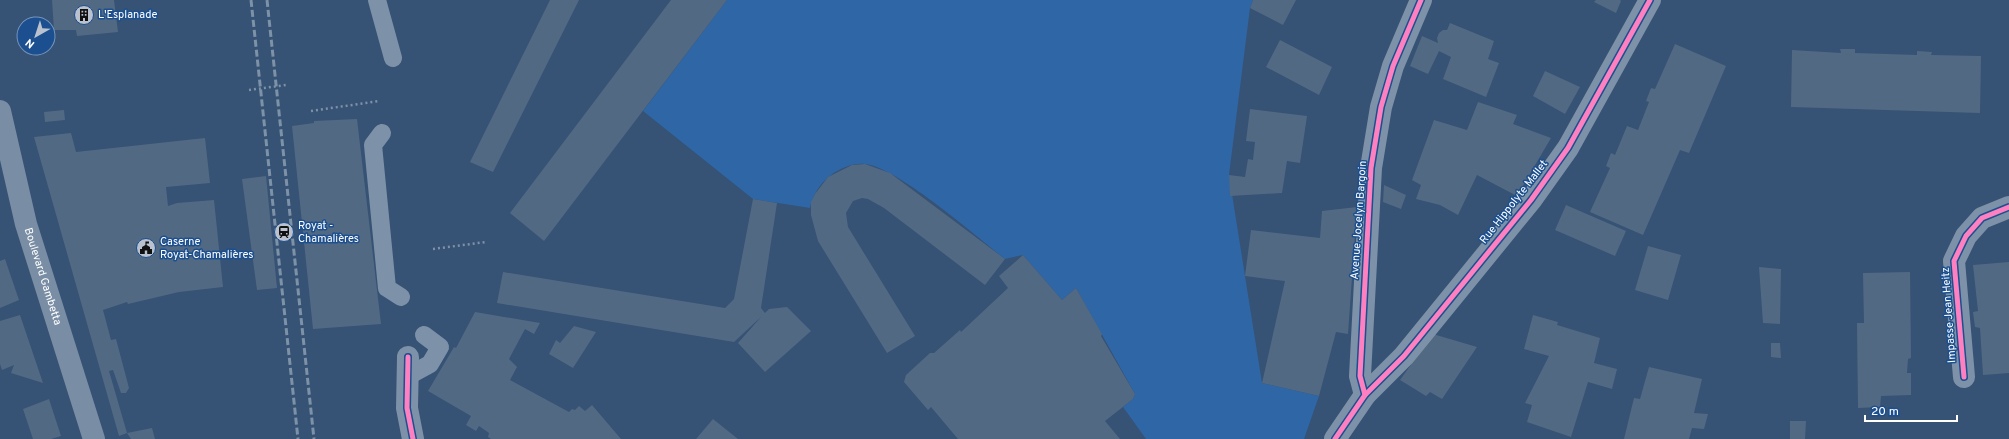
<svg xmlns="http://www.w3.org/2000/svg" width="2009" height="439" viewBox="0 0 2009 439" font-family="Overpass,sans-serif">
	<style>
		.green { fill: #2f66a5 }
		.building { fill: #526984 }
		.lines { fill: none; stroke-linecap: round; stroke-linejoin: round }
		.path { stroke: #7d92a8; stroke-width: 2.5; stroke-dasharray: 2 3; stroke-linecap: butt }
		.service { stroke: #7d92a8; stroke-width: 18 }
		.minor { stroke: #7d92a8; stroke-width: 22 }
		.secondary { stroke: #798da4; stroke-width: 22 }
		.rail { stroke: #7e92a7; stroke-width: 3; stroke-dasharray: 7 3; stroke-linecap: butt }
		.cycleway-casing { stroke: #1b4f8f; stroke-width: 8 }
		.cycleway { stroke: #ff80c0; stroke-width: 5 }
		.labels { text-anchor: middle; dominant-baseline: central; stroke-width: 3; stroke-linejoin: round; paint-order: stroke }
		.poi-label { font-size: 11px; fill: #fff; stroke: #1b4f8f; text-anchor: start }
		.street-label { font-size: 11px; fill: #fff; stroke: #1b4f8f }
	</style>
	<rect width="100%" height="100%" fill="#365274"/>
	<path class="green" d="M727 0H1253L1250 8 1229 175 1262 383 1319 396 1304 439H1146L1123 407 1133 399 1135 394 1076 288 1062 300 1023 255 1005 259C977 237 897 167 865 164 853 163 841 168 831 175 821 182 812 196 810 208L753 199 643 111Z"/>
	<g class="building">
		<path d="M52 0H114L118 32 77 36 76 30H54Z"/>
		<path d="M550 0H579L493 172 470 162Z"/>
		<path d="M671 0H727L544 241 510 213Z"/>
		<path d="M1253 0H1296L1283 25 1250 8Z"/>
		<path d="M1596 0H1620L1621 1 1616 13 1594 2Z"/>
		<path d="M1450 23 1494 41 1488 59 1499 63 1486 97 1443 79 1451 57 1439 51 1428 74 1410 66 1422 36 1438 43 1437 38 1439 33 1443 30H1447Z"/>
		<path d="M1280 40 1332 67 1319 95 1266 67Z"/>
		<path d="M1675 44 1726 66 1689 153 1680 150 1643 235 1590 212 1610 168 1606 166 1611 153 1615 155 1627 126 1638 130 1649 102 1646 101 1651 88 1655 89Z"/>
		<path d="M1840 49H1855V53L1917 55V51L1932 52 1931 55 1981 56 1980 113 1791 107 1792 50 1841 53Z"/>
		<path d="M1545 71 1580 87 1565 114 1533 96Z"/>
		<path d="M1478 102 1517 115 1513 124 1551 138 1517 196 1477 175 1458 215 1440 205 1416 199 1421 185 1412 180 1434 120 1467 130Z"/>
		<path d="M1250 109 1307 116 1300 163 1287 161 1282 193 1230 196 1229 175 1245 177 1248 159 1253 160 1255 142 1246 141Z"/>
		<path d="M64 110 65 120 45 122 44 112Z"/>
		<path d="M357 119 381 324 313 329 292 126 314 123V121Z"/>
		<path d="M71 133 76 152 205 138 210 183 166 187 168 206 177 203 214 200 223 287 179 292 128 304 127 302 103 310 111 340 116 339 129 388 126 393H121L113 370 109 371 127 433 119 436 34 137Z"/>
		<path d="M865 164 890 173 1005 259 985 285 884 208 868 199 862 198 853 201 846 213 848 227 915 336 887 353 818 241 811 215V202L815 194 828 177 852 165Z"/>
		<path d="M266 176 277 288 257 290 242 179Z"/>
		<path d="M1384 185 1406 195 1401 209 1383 202Z"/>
		<path d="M753 199 777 203 761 308 765 313 769 309 787 307 811 331 765 372 738 343 761 317 734 342 497 303 503 272 725 308 734 299Z"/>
		<path d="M1566 205 1626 231 1615 256 1555 230Z"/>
		<path d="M1357 207 1348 334 1336 332 1319 396 1262 383 1285 281 1245 276 1251 230 1320 238 1322 211Z"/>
		<path d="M1648 246 1681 255 1668 300 1635 290Z"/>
		<path d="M1023 255 1062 300 1076 288 1102 334 1101 336 1135 394 1133 399 1105 421 1120 439H958L931 407 928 410 904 382 906 375 930 353H934L960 330 961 332 1008 288 999 276Z"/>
		<path d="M5 259 19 300 0 308V261Z"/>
		<path d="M2009 262V373L1983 375 1980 328 1975 327 1973 312 1978 311 1973 265Z"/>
		<path d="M1759 267 1781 269 1780 324 1763 323Z"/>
		<path d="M1910 272 1911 358 1908 359 1907 373H1911V395L1881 396 1880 407 1858 408 1857 323H1864L1863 273Z"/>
		<path d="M475 312 540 323 534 334 525 329 509 359 517 367 510 380 569 412 572 409 575 410 579 406 585 411 592 405 621 439H491L488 437 489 433 479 426 476 431 466 425 471 416 428 391 454 347 456 348Z"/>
		<path d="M20 315 43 383 11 373 14 365 2 370 0 364V321Z"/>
		<path d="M1533 315 1558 322 1557 325 1600 338 1594 363 1617 369 1612 389 1588 382 1571 437 1527 422 1532 405 1525 403 1549 356 1524 349Z"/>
		<path d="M574 326 596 332 573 368 549 354 556 340 560 343Z"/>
		<path d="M1433 334 1477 347 1442 399 1430 392 1426 396 1400 380Z"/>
		<path d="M1771 343H1780L1781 358 1771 357Z"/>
		<path d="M1649 367 1702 379 1694 413 1708 414 1704 429 1692 428 1689 439H1624L1634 398 1640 399Z"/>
		<path d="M49 399 61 436 51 439H33L23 409Z"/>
		<path d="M713 419 738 439H696Z"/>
		<path d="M1790 421H1806L1805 439H1790Z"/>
		<path d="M152 428 155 439H131L127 433Z"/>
	</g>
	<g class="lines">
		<g class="path">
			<path d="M249 90 286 85"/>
			<path d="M311 111 379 101"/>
			<path d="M433 249 486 242"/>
		</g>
		<g class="service">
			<path d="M377 0 393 58"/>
			<path d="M382 133 373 145 387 288 401 297"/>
			<path d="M408 376 430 364 440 347 424 335"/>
		</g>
		<g class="minor">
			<path d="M408 357 407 408 413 439"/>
			<path d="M1964 377 1954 261 1966 236 1982 218 2009 207"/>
			<path d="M1365 395 1404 356 1531 200 1568 148 1650 0"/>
			<path d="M1335 439 1365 395 1360 376 1371 168 1381 107 1393 66 1421 0"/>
		</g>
		<path class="secondary" id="s1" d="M0 111 26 224 94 439"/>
		<g class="rail">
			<path d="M251 0 298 439"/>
			<path d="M267 0 314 439"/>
		</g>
		<defs>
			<g id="cycleway">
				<path d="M408 357 407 408 413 439"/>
				<path d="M1964 377 1954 261 1966 236 1982 218 2009 207"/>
				<path d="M1365 395 1404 356 1531 200 1568 148 1650 0"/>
				<path d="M1335 439 1365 395 1360 376 1371 168 1381 107 1393 66 1421 0"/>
			</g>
		</defs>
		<use href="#cycleway" class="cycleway-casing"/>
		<use href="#cycleway" class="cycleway"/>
	</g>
	<defs>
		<symbol id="building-disc" viewBox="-11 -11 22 22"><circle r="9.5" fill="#b9c2ce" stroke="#1b4f8f"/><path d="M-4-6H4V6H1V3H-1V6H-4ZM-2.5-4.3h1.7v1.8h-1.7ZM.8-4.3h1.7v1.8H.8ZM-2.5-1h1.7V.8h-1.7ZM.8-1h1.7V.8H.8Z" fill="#111"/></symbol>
		<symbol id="station-disc" viewBox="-11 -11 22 22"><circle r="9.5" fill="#b9c2ce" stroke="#1b4f8f"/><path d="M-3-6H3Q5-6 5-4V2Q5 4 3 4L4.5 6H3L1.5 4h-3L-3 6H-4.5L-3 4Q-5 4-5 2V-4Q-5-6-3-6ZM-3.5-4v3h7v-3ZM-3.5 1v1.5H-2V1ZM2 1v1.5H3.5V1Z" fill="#111"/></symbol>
		<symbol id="civic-disc" viewBox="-11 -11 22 22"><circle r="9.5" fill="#b9c2ce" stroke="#1b4f8f"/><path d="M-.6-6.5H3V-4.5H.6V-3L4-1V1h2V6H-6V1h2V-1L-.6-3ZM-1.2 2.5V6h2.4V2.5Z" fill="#111"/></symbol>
	</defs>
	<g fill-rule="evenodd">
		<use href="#building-disc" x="73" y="4" width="22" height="22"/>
		<use href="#station-disc" x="273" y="221" width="22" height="22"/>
		<use href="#civic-disc" x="135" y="237" width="22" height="22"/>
	</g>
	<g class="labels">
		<g class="poi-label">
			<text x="98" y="15">L'Esplanade</text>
			<text x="298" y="226">Royat -<tspan x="298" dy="13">Chamalières</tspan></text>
			<text x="160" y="242">Caserne<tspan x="160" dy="13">Royat-Chamalières</tspan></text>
		</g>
		<g class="street-label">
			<text transform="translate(1514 202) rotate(-52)">Rue Hippolyte Mallet</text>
			<text transform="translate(1359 220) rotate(-86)">Avenue Jocelyn Bargoin</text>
			<text stroke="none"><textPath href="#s1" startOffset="171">Boulevard Gambetta</textPath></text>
			<text transform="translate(1949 315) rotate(-94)">Impasse Jean Heitz</text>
		</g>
	</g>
	<g transform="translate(36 36) rotate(219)"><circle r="19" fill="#1b4f8f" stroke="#7695bc"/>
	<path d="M0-3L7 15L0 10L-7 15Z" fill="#b9c2ce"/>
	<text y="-6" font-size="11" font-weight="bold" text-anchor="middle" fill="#ffffff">N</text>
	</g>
	<path d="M1865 415v6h92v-6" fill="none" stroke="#ffffff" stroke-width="2"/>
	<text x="1871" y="415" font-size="12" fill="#ffffff" stroke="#1b4f8f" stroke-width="3" paint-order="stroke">20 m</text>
</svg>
